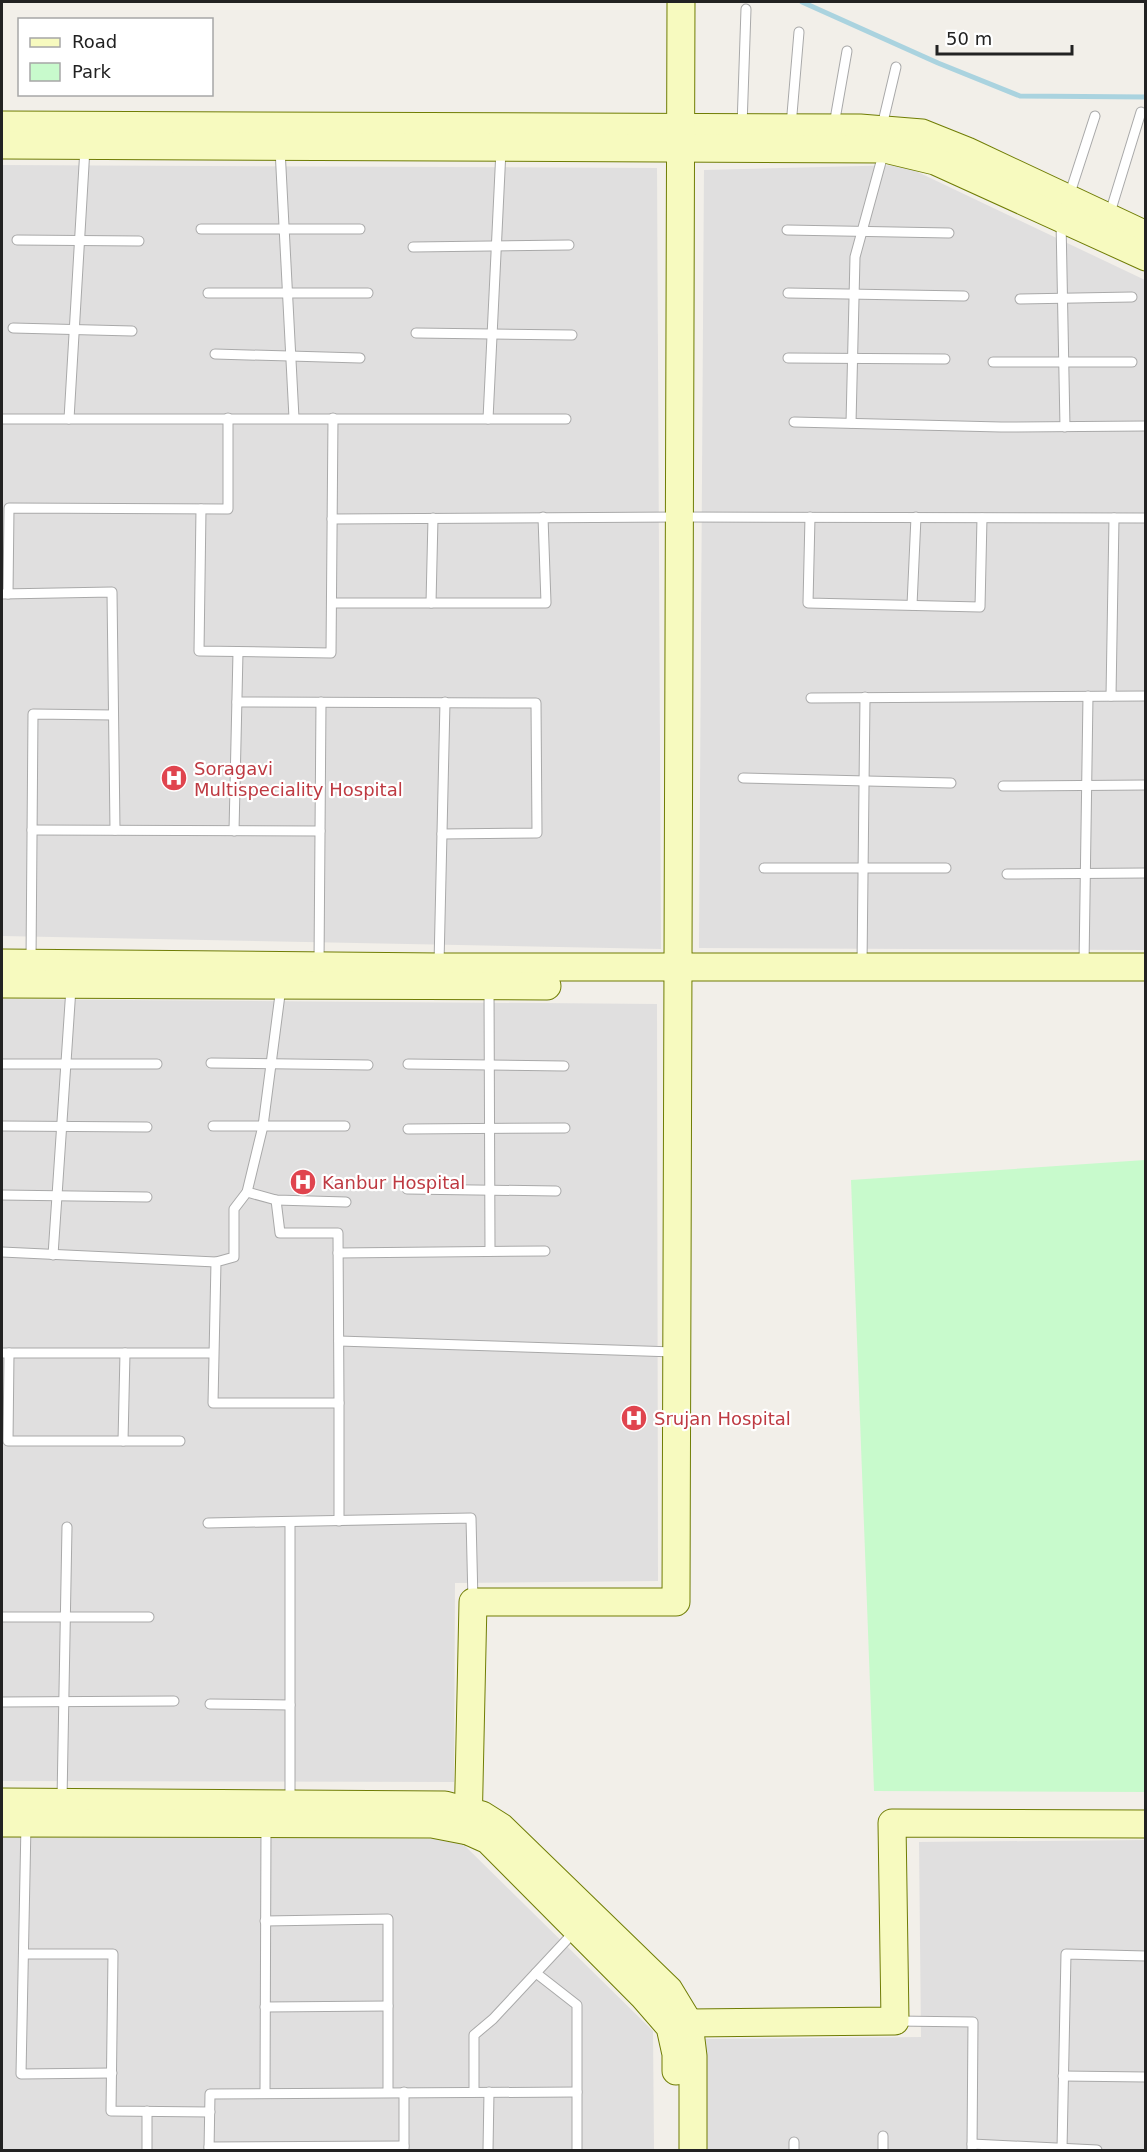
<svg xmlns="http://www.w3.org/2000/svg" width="1147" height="2152" viewBox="0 0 1147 2152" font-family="'DejaVu Sans',sans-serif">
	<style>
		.residential { fill: #e0dfdf }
		.park { fill: #c8facc }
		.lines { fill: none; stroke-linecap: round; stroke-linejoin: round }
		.stream { stroke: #aad3df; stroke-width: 5 }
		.lane-casing { stroke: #a9a9a9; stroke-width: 11 }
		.secondary-casing { stroke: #707d05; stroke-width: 29 }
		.lane { stroke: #fff; stroke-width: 9 }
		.secondary { stroke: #f7fabf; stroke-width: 27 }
		.labels { text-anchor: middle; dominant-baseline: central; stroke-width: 4.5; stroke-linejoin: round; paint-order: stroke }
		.health-label { font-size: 18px; fill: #be3a42; stroke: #fff; text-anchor: start }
	</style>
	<rect width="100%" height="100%" fill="#f2efe9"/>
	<g class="residential">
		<path d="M2 165 657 168 661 949 2 936Z"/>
		<path d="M903 165 1145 280V950L699 948 704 170Z"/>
		<path d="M2 999 657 1004 658 1581 455 1583 454 1782 2 1781Z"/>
		<path d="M2 1835 458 1839 653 2031 654 2150H2Z"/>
		<path d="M1145 1840V2150H704V2039L921 2037 919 1842Z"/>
	</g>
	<path class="park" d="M1145 1160V1792L874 1791 851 1180Z"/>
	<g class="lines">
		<path class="stream" d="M802 2 938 63 1020 96 1146 97"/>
		<defs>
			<g id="lane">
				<path d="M834 125 847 51"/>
				<path d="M742 126 746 9"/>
				<path d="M791 126 799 32"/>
				<path d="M882 126 896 67"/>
				<path d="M280 149 294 418"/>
				<path d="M1069 196 1095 116"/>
				<path d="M1109 216 1141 112"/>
				<path d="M1061 221 1065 427"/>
				<path d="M201 229H360"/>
				<path d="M787 230 949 233"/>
				<path d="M17 240 139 241"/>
				<path d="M413 247 569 245"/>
				<path d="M208 293H368"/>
				<path d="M788 293 964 296"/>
				<path d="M1020 299 1132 297"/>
				<path d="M13 328 132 331"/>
				<path d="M416 333 572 335"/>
				<path d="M215 354 360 358"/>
				<path d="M788 358 945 359"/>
				<path d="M993 362H1132"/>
				<path d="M2 419H566"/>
				<path d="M69 419 85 148"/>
				<path d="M488 419 501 150"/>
				<path d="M794 422 1001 427 1146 426"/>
				<path d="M851 423 855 257 884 151"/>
				<path d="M201 509 199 651 331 653 333 418"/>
				<path d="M810 517 808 603 980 607 982 518"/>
				<path d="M332 519 679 517 1146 518"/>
				<path d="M2 594 112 592 115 830"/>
				<path d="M8 594 9 508 228 509V418"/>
				<path d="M332 603H546L543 517"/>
				<path d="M431 603 433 518"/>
				<path d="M912 605 916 517"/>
				<path d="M1111 696 1114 518"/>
				<path d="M811 698 1146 696"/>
				<path d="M237 702 536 703 537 833 442 834"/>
				<path d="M743 778 951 783"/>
				<path d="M1003 786 1146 785"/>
				<path d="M32 830 320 831"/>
				<path d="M234 831 238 652"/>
				<path d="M764 868H946"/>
				<path d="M1007 874 1145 873"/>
				<path d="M31 961 33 714 113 715"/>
				<path d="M319 964 321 702"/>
				<path d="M439 964 445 702"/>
				<path d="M1084 964 1088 696"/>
				<path d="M862 965 865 697"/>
				<path d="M489 988 490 1251"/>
				<path d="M211 1063 368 1065"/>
				<path d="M2 1064H157"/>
				<path d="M408 1064 564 1066"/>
				<path d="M2 1126 147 1127"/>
				<path d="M213 1126H345"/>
				<path d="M408 1129 565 1128"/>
				<path d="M407 1189 556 1191"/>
				<path d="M247 1192 276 1200 346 1202"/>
				<path d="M2 1195 147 1197"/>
				<path d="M276 1200 280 1233H338L339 1403H213L216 1262 234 1257V1209L247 1192 263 1126 281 987"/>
				<path d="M2 1252 216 1262"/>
				<path d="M338 1253 545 1251"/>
				<path d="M53 1255 71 988"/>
				<path d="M339 1341 674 1352"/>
				<path d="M2 1353H213"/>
				<path d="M9 1353 8 1441H180"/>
				<path d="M339 1403V1521"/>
				<path d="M123 1441 125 1353"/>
				<path d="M208 1523 471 1518 473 1601"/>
				<path d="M2 1617H149"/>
				<path d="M2 1702 174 1701"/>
				<path d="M210 1704 290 1705"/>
				<path d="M62 1800 67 1527"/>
				<path d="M290 1801V1522"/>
				<path d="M26 1824 21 2074 112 2073"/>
				<path d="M265 1921 388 1919V2092"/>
				<path d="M24 1954H113L111 2111 210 2112"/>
				<path d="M536 1973 577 2005V2150"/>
				<path d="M265 2007 388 2006"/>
				<path d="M897 2021 973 2022 972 2150"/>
				<path d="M1063 2076 1146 2077"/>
				<path d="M474 2092V2035L493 2019 575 1931"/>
				<path d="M265 2093 266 1826"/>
				<path d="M972 2144 1097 2150"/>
				<path d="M209 2147 404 2146"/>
				<path d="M1062 2149 1066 1954 1146 1956"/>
				<path d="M147 2150V2111"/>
				<path d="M209 2150 210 2094 577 2092"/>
				<path d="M404 2150V2092"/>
				<path d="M488 2150 489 2092"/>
				<path d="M794 2150V2142"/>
				<path d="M883 2150V2136"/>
			</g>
			<g id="secondary">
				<path d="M2 125 860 128 922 133 967 151 1146 235"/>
				<path d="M2 145 885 149 935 161 1146 257"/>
				<path d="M2 963 439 967H1146"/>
				<path d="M2 984 547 986"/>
				<path d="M2 1802 445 1805 482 1815 501 1827 669 1990 689 2023 693 2056V2150"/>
				<path d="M2 1823 432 1824 468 1831 488 1840 643 1996 670 2027 676 2054V2071"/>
				<path d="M468 1831 473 1602H676L681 2"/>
				<path d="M673 2026 689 2023 895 2021 892 1823 1146 1824"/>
			</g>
		</defs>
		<use href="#lane" class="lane-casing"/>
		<use href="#secondary" class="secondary-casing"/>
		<use href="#lane" class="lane"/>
		<use href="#secondary" class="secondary"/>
	</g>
	<defs>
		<symbol id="hospital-disc" viewBox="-11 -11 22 22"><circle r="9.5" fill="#e0444e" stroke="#fff"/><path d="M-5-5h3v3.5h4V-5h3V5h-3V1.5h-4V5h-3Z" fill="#fff"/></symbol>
	</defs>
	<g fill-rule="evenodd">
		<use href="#hospital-disc" x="159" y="763" width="30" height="30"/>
		<use href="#hospital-disc" x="288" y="1167" width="30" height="30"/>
		<use href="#hospital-disc" x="619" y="1403" width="30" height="30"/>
	</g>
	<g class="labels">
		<g class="health-label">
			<text x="194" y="768">Soragavi<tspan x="194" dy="21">Multispeciality Hospital</tspan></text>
			<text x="322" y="1182">Kanbur Hospital</text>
			<text x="654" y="1418">Srujan Hospital</text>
		</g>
	</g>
	<rect width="1147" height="2152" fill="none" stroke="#222222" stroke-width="6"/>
	<rect x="18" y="18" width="195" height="78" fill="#ffffff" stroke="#a7a7a7" stroke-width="1.5"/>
	<rect x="30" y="38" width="30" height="9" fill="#f7fabf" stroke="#a7a7a7" stroke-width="1.5"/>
	<text x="72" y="48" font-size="18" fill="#222222">Road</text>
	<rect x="30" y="63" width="30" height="18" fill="#c8facc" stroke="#a7a7a7" stroke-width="1.5"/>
	<text x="72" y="78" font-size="18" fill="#222222">Park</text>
	<path d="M937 45v9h135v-9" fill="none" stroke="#222222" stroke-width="3"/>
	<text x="946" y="45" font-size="18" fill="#222222" stroke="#ffffff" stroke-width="4.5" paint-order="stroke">50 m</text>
</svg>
